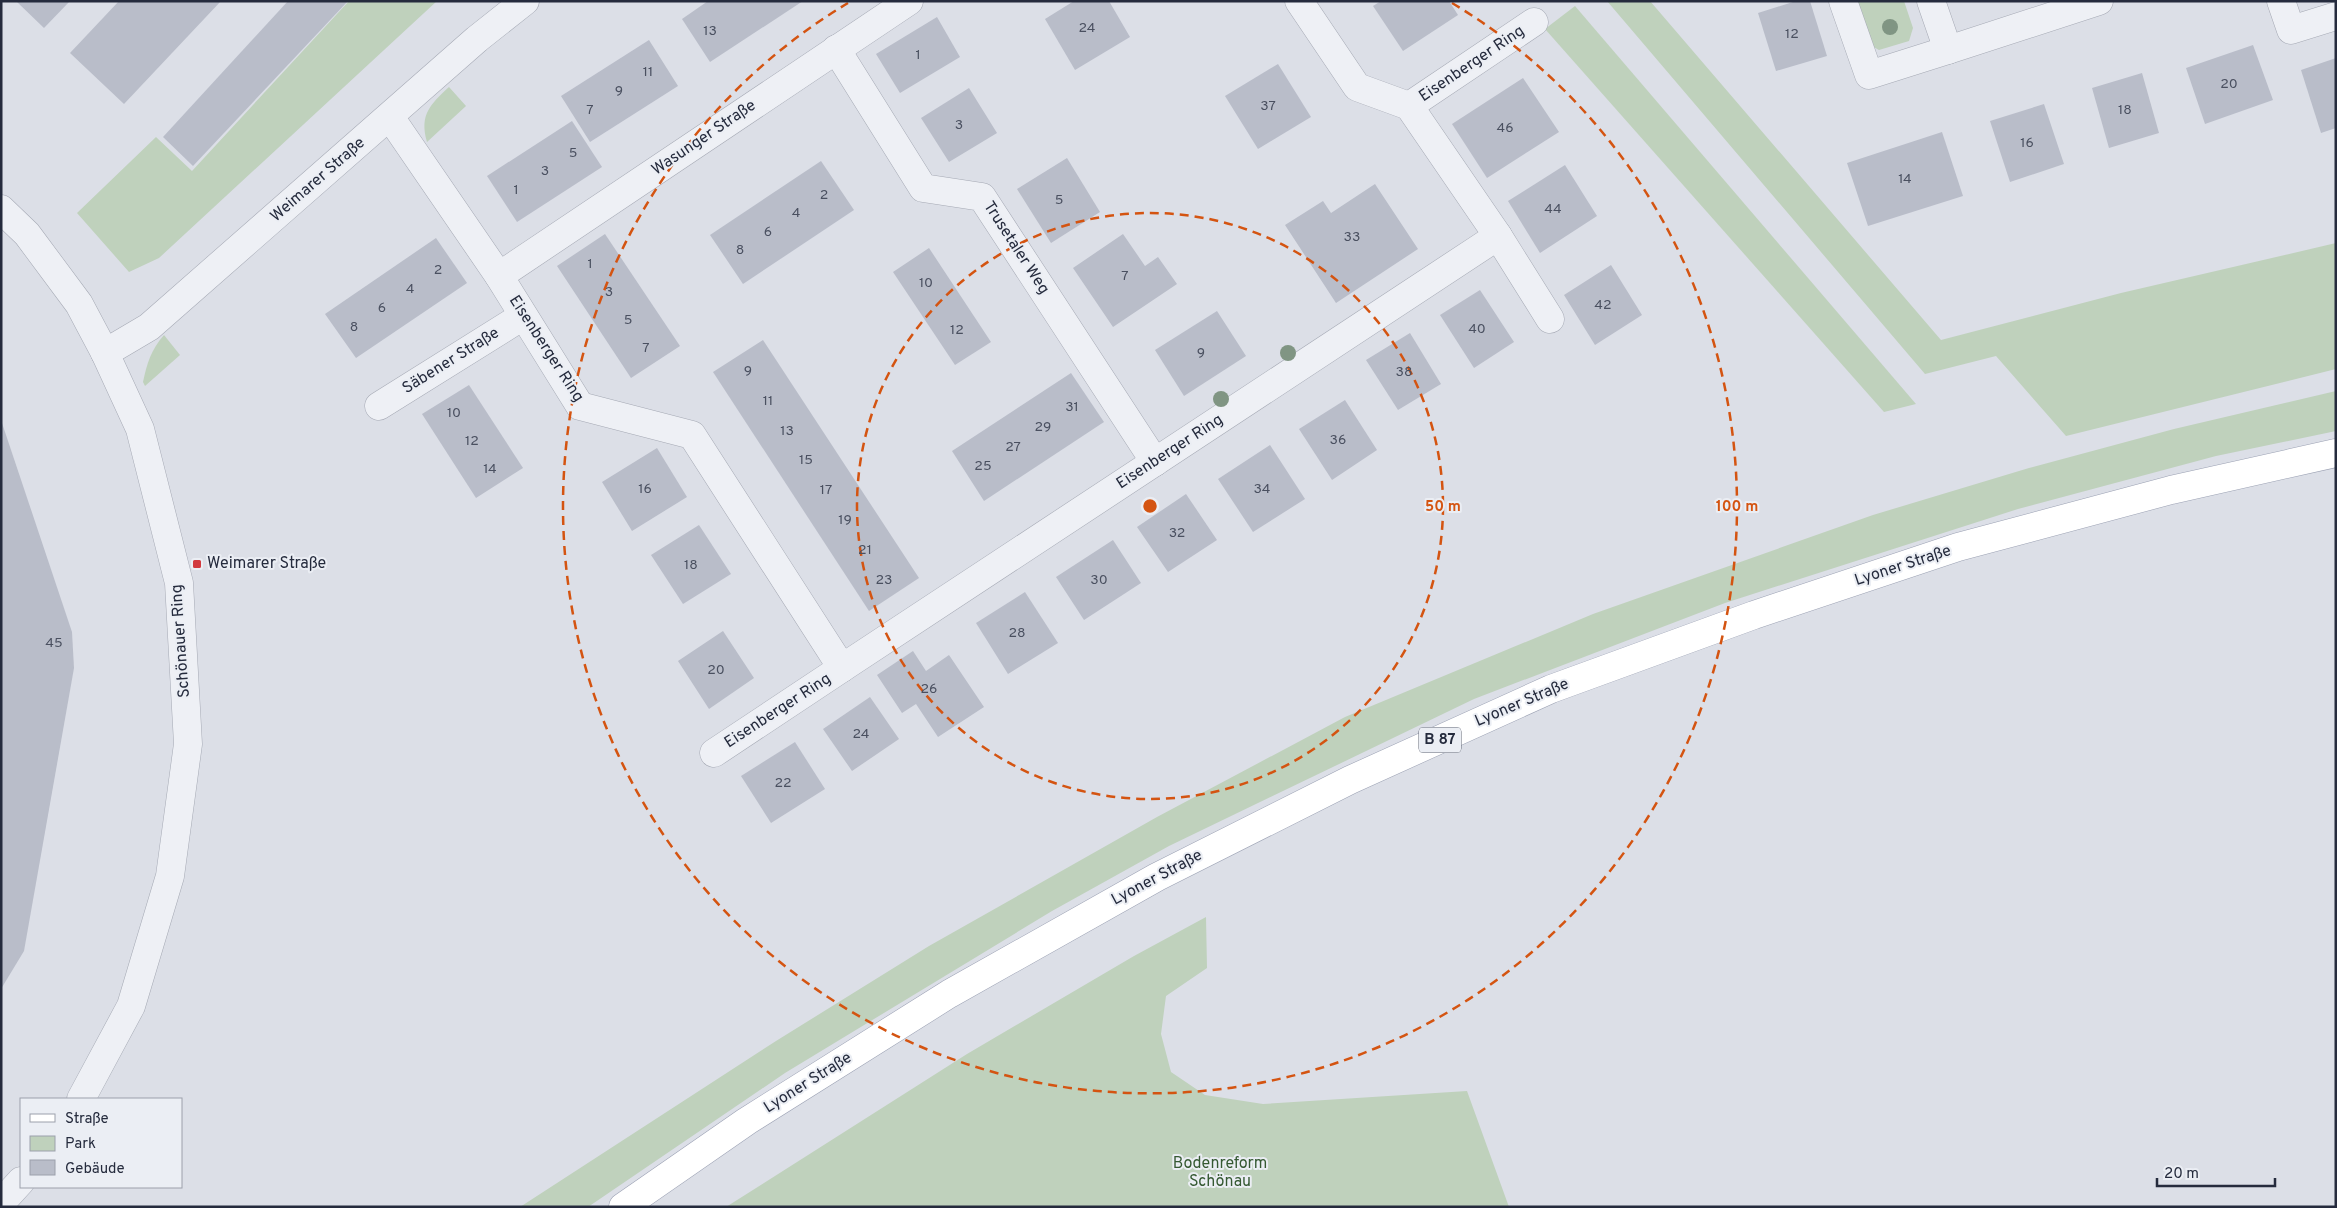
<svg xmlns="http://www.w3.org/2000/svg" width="2337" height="1208" viewBox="0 0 2337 1208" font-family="Overpass,sans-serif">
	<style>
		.green { fill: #bfd1bc }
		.building { fill: #b9bdc9 }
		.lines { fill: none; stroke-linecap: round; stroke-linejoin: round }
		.street-casing { stroke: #a5a9b4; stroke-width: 29 }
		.primary-casing { stroke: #9ba1b3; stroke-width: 29 }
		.street { stroke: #eef0f5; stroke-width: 28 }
		.primary { stroke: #fff; stroke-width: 28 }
		.tree { fill: #809583 }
		.ring { fill: none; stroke: #d45411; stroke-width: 2.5; stroke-dasharray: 9 6 }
		.poi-dot { fill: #d23a3f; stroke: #ebeef4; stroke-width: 2 }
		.labels { text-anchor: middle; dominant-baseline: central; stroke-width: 4; stroke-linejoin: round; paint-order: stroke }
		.number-label { font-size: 14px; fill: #4a5060 }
		.shield { fill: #ebeef4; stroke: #606674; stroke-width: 1 }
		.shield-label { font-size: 15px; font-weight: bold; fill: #252b3d }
		.street-label { font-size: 16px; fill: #252b3d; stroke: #ebeef4 }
		.poi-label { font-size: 16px; fill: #252b3d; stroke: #ebeef4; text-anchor: start }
		.park-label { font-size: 16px; fill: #355932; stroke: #ebeef4 }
		.centre { fill: #d45411; stroke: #ebeef4; stroke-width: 2.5 }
		.ring-label { font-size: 15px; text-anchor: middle; font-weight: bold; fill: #d45411; stroke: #ebeef4; stroke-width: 4; stroke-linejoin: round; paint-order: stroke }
	</style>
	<rect width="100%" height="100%" fill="#dcdfe7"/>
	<g class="green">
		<path d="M349 1H437L159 258 129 272 77 213 156 137 192 171Z"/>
		<path d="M1607 1H1650L1941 340 2121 293 2336 243V369L2066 436 1996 356 1925 374Z"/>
		<path d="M1853 1H1904L1913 28 1909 41 1879 50 1868 44Z"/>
		<path d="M1575 6 1916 404 1884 412 1545 29Z"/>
		<path d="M449 87 466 106 427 142C419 114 431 104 449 87Z"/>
		<path d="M164 335 180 355 145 386 143 382C147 363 151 350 164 335Z"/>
		<path d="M2336 391V431L2216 456 2018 509 1725 603 1474 699 1169 846 1052 911 785 1073 588 1207H520L776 1041 929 946 1157 817 1345 717 1593 614 1873 515 2029 468 2174 429Z"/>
		<path d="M1206 917 1207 968 1166 996 1161 1034 1171 1072 1205 1095 1263 1104 1467 1091 1509 1207H726L967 1054 1134 956Z"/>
	</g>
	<g class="building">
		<path d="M16 1H70L44 28Z"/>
		<path d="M119 1H221L124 104 70 53Z"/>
		<path d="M288 1H348L193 166 163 137Z"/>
		<path d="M708 1H803L710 62 682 19Z"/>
		<path d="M1074 1H1109L1130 37 1075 70 1045 19Z"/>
		<path d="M1381 1H1449L1458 15 1403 51 1373 6Z"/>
		<path d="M1796 1H1810L1827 56 1776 71 1758 13Z"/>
		<path d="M937 17 960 57 900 93 876 54Z"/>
		<path d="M649 40 678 86 590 142 561 96Z"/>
		<path d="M2253 45 2273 100 2205 124 2186 68Z"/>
		<path d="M2336 58V128L2321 133 2301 70Z"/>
		<path d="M1278 64 1311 117 1258 149 1225 96Z"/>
		<path d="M2142 73 2159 133 2109 148 2092 88Z"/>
		<path d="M1523 78 1559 132 1487 178 1452 124Z"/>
		<path d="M969 88 997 133 949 162 921 118Z"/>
		<path d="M2044 104 2064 164 2010 182 1990 121Z"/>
		<path d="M572 121 602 167 517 222 487 176Z"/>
		<path d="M1942 132 1963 196 1868 226 1847 163Z"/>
		<path d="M1067 158 1100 212 1051 243 1017 189Z"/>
		<path d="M821 161 854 210 743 284 710 235Z"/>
		<path d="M1565 165 1597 216 1540 253 1508 201Z"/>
		<path d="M1375 184 1418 249 1336 303 1285 225 1323 201 1331 213Z"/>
		<path d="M605 234 680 346 631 378 557 266Z"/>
		<path d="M1123 234 1145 266 1158 257 1177 284 1113 327 1073 268Z"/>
		<path d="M436 238 467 283 356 358 325 314Z"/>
		<path d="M929 248 991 342 955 365 893 272Z"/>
		<path d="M1611 265 1642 315 1595 345 1564 295Z"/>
		<path d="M1480 290 1514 342 1474 368 1440 315Z"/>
		<path d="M1217 311 1246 356 1184 396 1155 350Z"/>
		<path d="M1410 333 1441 384 1398 410 1366 360Z"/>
		<path d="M763 340 919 578 869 611 713 372Z"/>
		<path d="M1071 373 1104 422 984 501 952 451Z"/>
		<path d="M469 385 523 468 476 498 422 414Z"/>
		<path d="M1345 400 1377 450 1332 480 1299 429Z"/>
		<path d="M2 423 72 632 74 668 24 951 1 989Z"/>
		<path d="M1270 445 1305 499 1253 532 1218 479Z"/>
		<path d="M657 448 687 497 632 531 602 482Z"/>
		<path d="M1186 494 1217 540 1168 572 1137 527Z"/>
		<path d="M699 525 731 574 683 604 651 555Z"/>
		<path d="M1113 540 1141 583 1084 620 1056 577Z"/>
		<path d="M1025 592 1058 643 1008 674 976 623Z"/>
		<path d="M723 631 754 678 709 709 678 661Z"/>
		<path d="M913 651 926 671 949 655 984 707 938 737 916 704 902 713 877 675Z"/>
		<path d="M870 697 899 739 852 771 823 729Z"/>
		<path d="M795 742 825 789 771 823 741 776Z"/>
	</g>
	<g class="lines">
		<defs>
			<g id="street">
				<path d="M1843 1 1869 75 1948 50"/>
				<path d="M1931 1 1948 50 2099 1"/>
				<path d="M2281 1 2291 30 2336 16"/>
				<path d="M836 49 923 188 982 197 1155 462"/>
				<path d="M1409 106 1534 22"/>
				<path d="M390 117 499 276 580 406 692 435 842 668 1498 236 1409 106 1357 87 1299 1"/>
				<path d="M1 209 27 234 79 304 105 353 140 429 179 583 188 744 170 876 131 1006 81 1099"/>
				<path d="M1498 236 1550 319"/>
				<path d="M499 276 909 1"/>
				<path d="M105 353 149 327 477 39 525 1"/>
				<path d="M379 406 523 316"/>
				<path d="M714 753 842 668"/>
				<path d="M1 1203 21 1181"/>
			</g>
			<path id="primary" d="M623 1207 747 1121 949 994 1157 877 1350 780 1551 689 1754 615 1958 547 2171 490 2336 453"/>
		</defs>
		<use href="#street" class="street-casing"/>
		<use href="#primary" class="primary-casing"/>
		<use href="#street" class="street"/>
		<use href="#primary" class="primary"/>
	</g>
	<g class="tree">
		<circle cx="1890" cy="27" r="8"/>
		<circle cx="1288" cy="353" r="8"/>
		<circle cx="1221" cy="399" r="8"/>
	</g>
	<g class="ring">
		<circle cx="1150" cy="506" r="293"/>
		<path d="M1452 3A587 587 0 1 1 848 3"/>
	</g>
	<rect class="poi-dot" x="192" y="559" width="10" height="10" rx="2.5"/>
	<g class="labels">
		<g class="number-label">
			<text x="1087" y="28">24</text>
			<text x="710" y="31">13</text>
			<text x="1792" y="34">12</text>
			<text x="918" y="55">1</text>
			<text x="648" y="72">11</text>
			<text x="2229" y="84">20</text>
			<text x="619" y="91">9</text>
			<text x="1268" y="106">37</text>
			<text x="590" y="110">7</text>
			<text x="2125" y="110">18</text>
			<text x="959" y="125">3</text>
			<text x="1505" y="128">46</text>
			<text x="2027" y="143">16</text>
			<text x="573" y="153">5</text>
			<text x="545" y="171">3</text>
			<text x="1905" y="179">14</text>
			<text x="516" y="190">1</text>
			<text x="824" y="195">2</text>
			<text x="1059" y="200">5</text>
			<text x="1553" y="209">44</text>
			<text x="796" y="213">4</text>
			<text x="768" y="232">6</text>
			<text x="1352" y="237">33</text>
			<text x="740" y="250">8</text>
			<text x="590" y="264">1</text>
			<text x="438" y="270">2</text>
			<text x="1125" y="276">7</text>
			<text x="926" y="283">10</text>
			<text x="410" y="289">4</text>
			<text x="609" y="292">3</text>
			<text x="1603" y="305">42</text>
			<text x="382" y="308">6</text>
			<text x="628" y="320">5</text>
			<text x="354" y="327">8</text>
			<text x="1477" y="329">40</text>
			<text x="957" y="330">12</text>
			<text x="646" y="348">7</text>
			<text x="1201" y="353">9</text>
			<text x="748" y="371">9</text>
			<text x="1404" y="372">38</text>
			<text x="768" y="401">11</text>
			<text x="1072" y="407">31</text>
			<text x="454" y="413">10</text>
			<text x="1043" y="427">29</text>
			<text x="787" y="431">13</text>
			<text x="1338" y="440">36</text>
			<text x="472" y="441">12</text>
			<text x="1013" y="447">27</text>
			<text x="806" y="460">15</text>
			<text x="983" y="466">25</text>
			<text x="490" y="469">14</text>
			<text x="645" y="489">16</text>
			<text x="1262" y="489">34</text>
			<text x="826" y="490">17</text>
			<text x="845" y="520">19</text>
			<text x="1177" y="533">32</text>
			<text x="865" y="550">21</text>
			<text x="691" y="565">18</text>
			<text x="884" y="580">23</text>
			<text x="1099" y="580">30</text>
			<text x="1017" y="633">28</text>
			<text x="54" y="643">45</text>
			<text x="716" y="670">20</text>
			<text x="929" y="689">26</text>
			<text x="861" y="734">24</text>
			<text x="783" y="783">22</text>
		</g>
		<rect class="shield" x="1419" y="727.5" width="42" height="25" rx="4"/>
		<g class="shield-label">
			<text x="1440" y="740">B 87</text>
		</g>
		<g class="street-label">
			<text transform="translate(1472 64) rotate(-34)">Eisenberger Ring</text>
			<text transform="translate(704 138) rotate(-34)">Wasunger Straße</text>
			<text transform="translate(318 180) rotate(-41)">Weimarer Straße</text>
			<text transform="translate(1016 248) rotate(57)">Trusetaler Weg</text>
			<text transform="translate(546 349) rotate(57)">Eisenberger Ring</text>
			<text transform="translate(451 361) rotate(-32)">Säbener Straße</text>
			<text transform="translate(1170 452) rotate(-33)">Eisenberger Ring</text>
			<text transform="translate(1903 566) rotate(-18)">Lyoner Straße</text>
			<text transform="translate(181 641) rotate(-94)">Schönauer Ring</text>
			<text transform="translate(1522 703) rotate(-23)">Lyoner Straße</text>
			<text transform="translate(778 711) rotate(-33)">Eisenberger Ring</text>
			<text transform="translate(1157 878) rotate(-28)">Lyoner Straße</text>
			<text transform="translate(808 1083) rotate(-32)">Lyoner Straße</text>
		</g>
		<g class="poi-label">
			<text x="207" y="564">Weimarer Straße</text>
		</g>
		<g class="park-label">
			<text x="1220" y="1164">Bodenreform<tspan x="1220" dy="18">Schönau</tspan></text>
		</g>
	</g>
	<circle cx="1150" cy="506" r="8" class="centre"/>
	<g class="ring-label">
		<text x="1443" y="511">50 m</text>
		<text x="1737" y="511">100 m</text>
	</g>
	<rect width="2337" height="1208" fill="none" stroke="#252b3d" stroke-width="5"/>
	<rect x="20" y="1098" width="162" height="90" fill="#ebeef4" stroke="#9ca0ab"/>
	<rect x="30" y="1114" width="25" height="8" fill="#ffffff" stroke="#9ca0ab"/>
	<text x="65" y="1123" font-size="15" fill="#252b3d">Straße</text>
	<rect x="30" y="1136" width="25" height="15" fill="#bfd1bc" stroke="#9ca0ab"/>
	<text x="65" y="1148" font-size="15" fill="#252b3d">Park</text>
	<rect x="30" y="1160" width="25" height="15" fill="#b9bdc9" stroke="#9ca0ab"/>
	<text x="65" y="1173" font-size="15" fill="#252b3d">Gebäude</text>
	<path d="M2157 1178v8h118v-8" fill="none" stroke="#252b3d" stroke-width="2.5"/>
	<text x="2164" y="1178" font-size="15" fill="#252b3d" stroke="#ebeef4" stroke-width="4" paint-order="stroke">20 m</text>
</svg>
